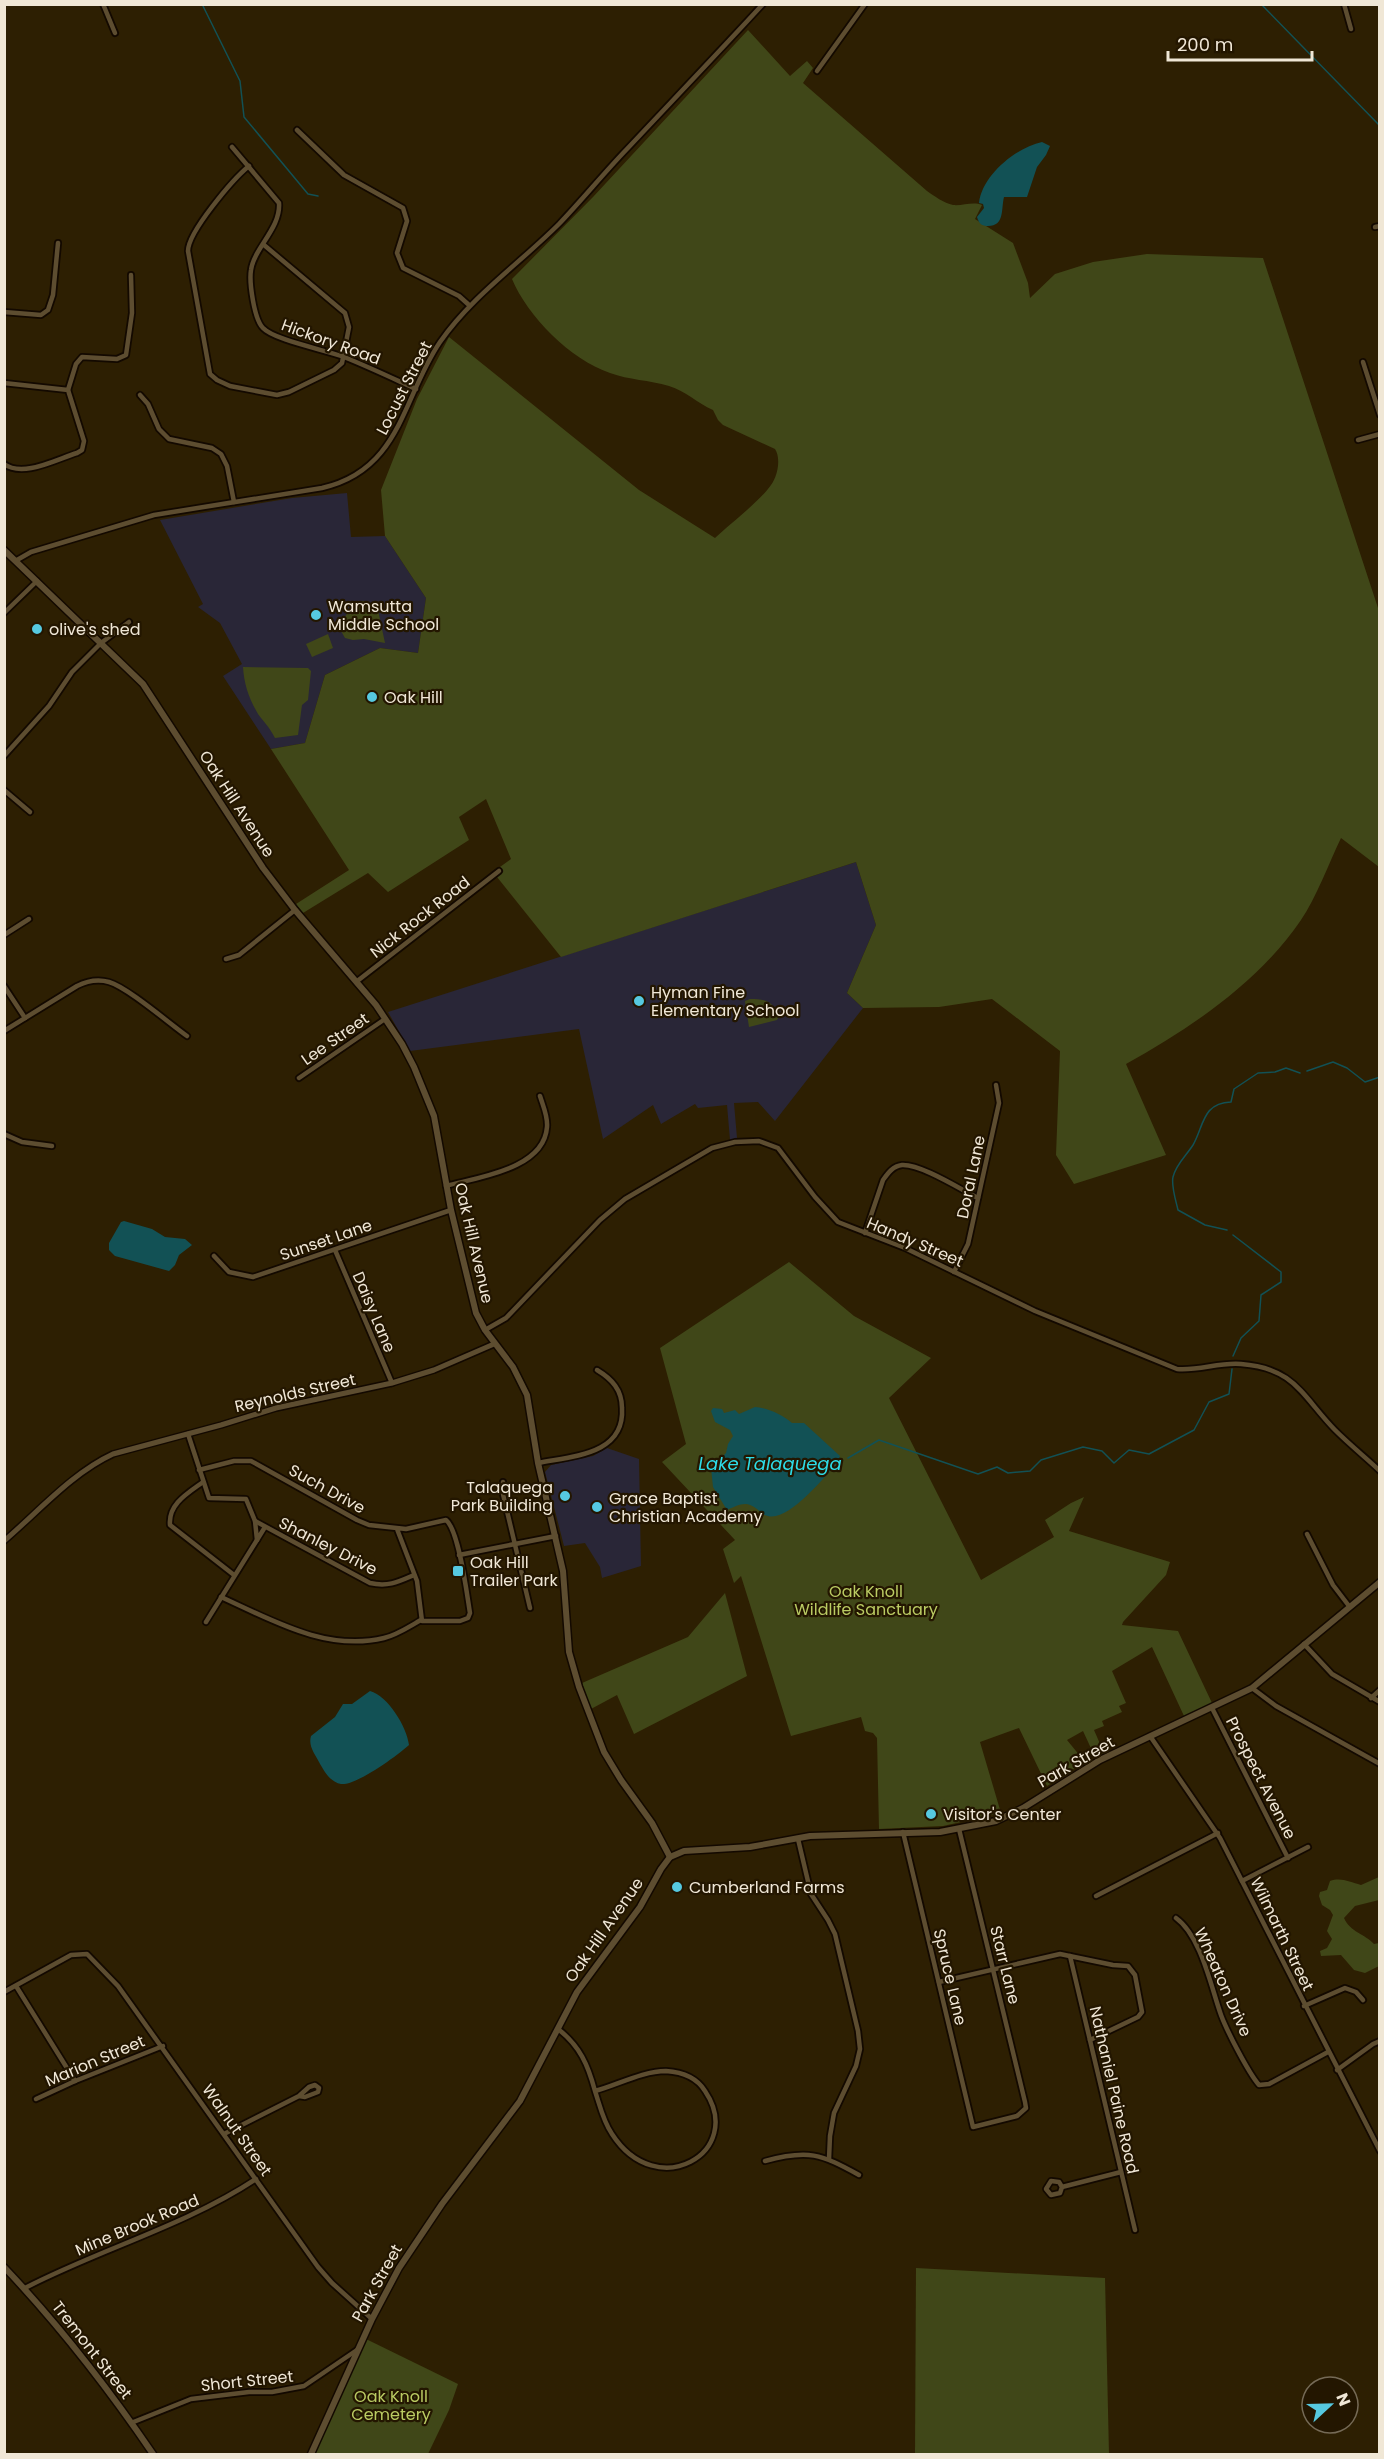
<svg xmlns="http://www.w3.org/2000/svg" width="1384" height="2459" viewBox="0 0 1384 2459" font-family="Poppins,sans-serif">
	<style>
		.education { fill: #292637 }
		.green { fill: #404718 }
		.water { fill: #125155 }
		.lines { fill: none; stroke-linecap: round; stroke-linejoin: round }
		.stream { stroke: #125155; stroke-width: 1.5 }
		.minor-casing { stroke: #130900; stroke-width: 8 }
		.tertiary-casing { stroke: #130900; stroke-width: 8 }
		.secondary-casing { stroke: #130900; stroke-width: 9 }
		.minor { stroke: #5d4d30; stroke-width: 4.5 }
		.tertiary { stroke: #5d4d30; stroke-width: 5 }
		.secondary { stroke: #5d4d30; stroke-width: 6 }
		.poi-dot { fill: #56c9e0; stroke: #231600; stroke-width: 2 }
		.labels { text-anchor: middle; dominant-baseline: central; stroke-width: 4.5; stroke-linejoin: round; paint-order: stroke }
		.street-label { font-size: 16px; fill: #f0e7d6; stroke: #231600 }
		.poi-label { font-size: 16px; fill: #f0e7d6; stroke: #231600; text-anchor: start }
		.park-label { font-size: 16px; fill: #bacb62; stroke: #231600 }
		.water-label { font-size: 18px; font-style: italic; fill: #2edce7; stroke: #231600 }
	</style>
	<rect width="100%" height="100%" fill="#2d1f02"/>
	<g class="education">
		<path d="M347 493 351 537 385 536 426 598 418 653 380 648 325 675 305 743 271 749 223 676 242 664 220 623 198 607 203 604 160 520 292 498Z"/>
		<path d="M856 862 876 925 847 993 863 1008 775 1121 758 1102 734 1103 737 1138 730 1140 727 1105 698 1108 695 1104 661 1124 653 1105 603 1139 579 1029 410 1051 388 1012Z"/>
		<path d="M607 1448 639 1459 641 1566 602 1578 600 1567 585 1543 564 1546 545 1472 551 1465 593 1456Z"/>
	</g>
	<g class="green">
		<path d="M748 30 790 76 807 61 813 68 803 83 927 191C934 196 944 203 953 205 963 206 973 201 982 205L975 219 1013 243 1028 283 1030 298 1055 274 1093 262 1147 254 1263 258 1379 611V867L1341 838C1329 863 1316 898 1301 920 1259 982 1191 1028 1126 1064L1166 1155 1074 1184 1056 1155 1060 1051 992 999 939 1007 863 1008 847 993 876 925 856 862 561 957 493 872 511 859 486 799 459 817 469 840 388 892 368 873 303 913 296 904 349 870 271 749 305 743 325 675 380 648 418 653 426 598 385 536 381 490 417 399 449 337 639 490 715 538C731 523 760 501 771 485 778 476 781 458 775 449L723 425 718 420 713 410C697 403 686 391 669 386 649 380 629 380 610 373 570 359 528 317 512 279L593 197Z"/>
		<path d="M356 601H364L378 610 385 643 364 639 353 640 345 638 341 631 344 618Z"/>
		<path d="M328 634 333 648 312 657 306 644Z"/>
		<path d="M243 667 308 668 311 671 308 700 302 705 298 735 275 738C270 728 264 722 258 714 249 699 244 684 243 667Z"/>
		<path d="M750 999C766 999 772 1001 779 1016L777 1020 749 1027 745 1001Z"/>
		<path d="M789 1262 854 1316 931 1358 889 1398 981 1580 1054 1537 1045 1520 1071 1503 1084 1497 1069 1531 1170 1562 1166 1575 1123 1622 1122 1625 1178 1631 1212 1703 1184 1716 1152 1647 1112 1671 1126 1703 1119 1706 1122 1712 1102 1721 1104 1726 1094 1730 1104 1753 1095 1757 1083 1731 1067 1740 1085 1762 1047 1786 1019 1728 980 1742 1001 1813 943 1826 879 1829 877 1738 873 1733 865 1731 861 1717 791 1736 741 1576 734 1583 723 1549 735 1540 662 1462 686 1444 660 1348Z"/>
		<path d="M725 1593 747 1676 634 1734 617 1695 591 1709 582 1683 688 1637Z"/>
		<path d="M1379 1877V1900L1355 1906 1344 1918C1350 1932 1365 1934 1374 1944L1379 1943V1966L1365 1973 1354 1970 1341 1955 1321 1956 1320 1951 1327 1948 1332 1939 1327 1931 1333 1915 1330 1910 1322 1905 1319 1896 1320 1892 1327 1890 1330 1881C1341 1877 1350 1882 1361 1885Z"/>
		<path d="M916 2268 1105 2278 1109 2454H915Z"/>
		<path d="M366 2339 458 2384 449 2410 428 2454H315Z"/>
	</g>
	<g class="water">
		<path d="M1042 142 1050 146 1046 155 1037 167 1027 197H1004C1001 209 1005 226 988 226 982 226 979 224 977 217L984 208 983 204 979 203C982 175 1017 147 1042 142Z"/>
		<path d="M124 1221 152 1229 165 1237 185 1239 192 1245 179 1255 175 1265 169 1271 115 1256 109 1250V1243L121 1222Z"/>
		<path d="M755 1407C768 1408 783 1415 792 1423H804L840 1456 837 1464C823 1478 788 1522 768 1516 763 1515 761 1512 757 1509 746 1500 739 1505 727 1510L713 1487 711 1468 726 1453 728 1444 733 1436 730 1430 715 1422 711 1411 713 1408 722 1409 724 1413 735 1410 739 1414Z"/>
		<path d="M370 1691C388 1696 407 1727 409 1745 398 1755 356 1786 341 1784 330 1782 324 1771 319 1762 315 1754 308 1746 311 1736L335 1717 343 1704H352Z"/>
	</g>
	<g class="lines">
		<g class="stream">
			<path d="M202 4 240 81 244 117 308 194 318 196"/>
			<path d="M1261 4 1380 126"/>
			<path d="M1307 1071 1333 1062 1347 1068 1365 1082 1380 1077"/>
			<path d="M1227 1230 1205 1225 1178 1210C1176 1201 1171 1186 1173 1177 1176 1164 1186 1156 1193 1145 1204 1126 1202 1103 1231 1102L1234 1089 1258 1073 1275 1072 1286 1068 1300 1073"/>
			<path d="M1233 1356 1241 1338 1259 1321 1261 1295 1281 1282V1272L1233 1235"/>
			<path d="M848 1458 879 1440 978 1474 997 1467 1008 1473 1030 1471 1041 1460 1083 1447 1102 1451 1114 1463 1129 1450 1149 1454 1194 1430 1209 1402 1229 1394 1232 1369"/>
		</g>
		<defs>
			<g id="minor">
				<path d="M103 4 115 33"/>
				<path d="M1344 4 1351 29"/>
				<path d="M817 71 865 4"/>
				<path d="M297 130 344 175 403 208 407 221 397 253 403 268 459 296 469 305"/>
				<path d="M232 147 279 203C281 228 254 248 251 270 249 282 254 319 263 328 274 340 326 350 344 357 369 367 392 378 416 389"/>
				<path d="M249 166C233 179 188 232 188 251L210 374 217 380 230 386 277 395 289 392 334 370 342 363 349 327 345 313 264 245"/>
				<path d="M1375 227 1380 226"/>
				<path d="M4 312 41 315 48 310 53 295 58 243"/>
				<path d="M1363 362 1380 415"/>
				<path d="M4 383 68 390 84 441 82 450 77 453C57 459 23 478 4 464"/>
				<path d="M68 390 76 364 82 357 117 359 126 355 132 313 131 275"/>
				<path d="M140 395 148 404 159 429 169 439 212 448 221 454 227 466 234 502"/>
				<path d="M1358 440 1380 434"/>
				<path d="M17 560 31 552 154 515 322 488C401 470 402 398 440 342 472 296 519 264 559 224 582 200 603 174 626 150 672 101 718 53 763 4"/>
				<path d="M4 613 37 581"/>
				<path d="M4 756 49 706 72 672 101 643 129 622"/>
				<path d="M4 790 30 812"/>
				<path d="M4 935 29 919"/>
				<path d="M226 959 239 955 295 910"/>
				<path d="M356 982 499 871"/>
				<path d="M4 986 25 1018"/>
				<path d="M4 1031 77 986C87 981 98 979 109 982 127 987 170 1024 187 1036"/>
				<path d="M299 1078 385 1019"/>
				<path d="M4 1134 22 1142 52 1146"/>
				<path d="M446 1186C479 1177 544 1169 547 1127 548 1116 543 1106 540 1096"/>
				<path d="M865 1233 883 1180C888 1173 893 1166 902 1165 921 1164 960 1189 978 1198"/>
				<path d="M335 1250 392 1383"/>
				<path d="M214 1256 229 1272 253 1277 451 1210"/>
				<path d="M954 1272 968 1244 999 1103 996 1085"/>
				<path d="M485 1330 506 1318 600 1220 625 1199 712 1148 735 1142 759 1141 778 1148 815 1197 838 1222 905 1248 1035 1311 1177 1369C1199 1371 1219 1362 1241 1364 1295 1368 1302 1396 1335 1430 1349 1444 1365 1457 1380 1471"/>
				<path d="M188 1434 209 1498 246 1499 255 1521 370 1583C388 1587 398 1582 414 1575"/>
				<path d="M538 1463C572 1456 625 1455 622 1408 622 1390 612 1379 597 1370"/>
				<path d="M199 1470 234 1461H251L357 1520 369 1525 406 1529 446 1520C459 1530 467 1595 470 1613L468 1618 460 1621H422L417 1581 397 1529"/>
				<path d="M203 1482C188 1493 168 1504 170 1525L234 1575"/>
				<path d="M503 1482 502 1490 530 1608"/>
				<path d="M255 1521 257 1540 265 1527"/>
				<path d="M1307 1534 1333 1585 1349 1606"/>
				<path d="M459 1555 556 1536"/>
				<path d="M221 1597C272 1620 326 1652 384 1638 397 1635 410 1626 421 1620"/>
				<path d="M206 1622 257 1540"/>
				<path d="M1304 1644 1332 1674 1380 1702"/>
				<path d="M1252 1688 1276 1706 1380 1764"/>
				<path d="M1371 1698 1380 1690"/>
				<path d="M1212 1708 1288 1858"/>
				<path d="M1150 1736 1220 1838 1380 2151"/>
				<path d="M903 1832 973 2127 1017 2116 1026 2108 1025 2102 959 1829"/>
				<path d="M798 1839 811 1894 828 1920 835 1934 858 2031 860 2049 856 2066 834 2113 830 2136 829 2159"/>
				<path d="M1242 1881 1308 1847"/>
				<path d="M1096 1896 1218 1833"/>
				<path d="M1176 1918C1201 1936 1211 1987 1221 2015 1227 2031 1248 2072 1259 2085L1269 2084 1328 2052"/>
				<path d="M1070 1956 1135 2230"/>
				<path d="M939 1982 1060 1954 1113 1965 1128 1966 1135 1975 1142 2012 1138 2017 1090 2040"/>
				<path d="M16 1986 75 2081"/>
				<path d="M4 1992 71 1955 87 1954 118 1986 318 2267 332 2283 372 2319"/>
				<path d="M1304 2006 1345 1988 1356 1992 1363 2000"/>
				<path d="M558 2029C580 2046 588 2065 595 2091 617 2085 643 2071 666 2071 682 2072 697 2078 705 2091 746 2152 657 2204 612 2134 603 2121 600 2106 595 2091"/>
				<path d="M1337 2070 1373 2044 1380 2041"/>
				<path d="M36 2099 75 2081 163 2046"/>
				<path d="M224 2134 299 2096 309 2087 315 2085 319 2088 318 2092 305 2097 299 2096"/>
				<path d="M765 2161C808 2149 821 2154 859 2175"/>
				<path d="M1062 2187 1060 2193 1051 2195 1046 2189 1051 2181 1059 2182 1062 2187 1121 2172"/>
				<path d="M25 2288C100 2249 185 2226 256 2179"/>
				<path d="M131 2423 191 2399 249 2392H272L304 2386 357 2350"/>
			</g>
			<path id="tertiary" d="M4 1541C39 1511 72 1473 113 1454L221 1425 276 1408 392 1383 434 1370 494 1344"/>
			<g id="secondary">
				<path d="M4 550 143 684 263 868 295 910 376 1005 402 1044 414 1067 434 1116 451 1210 476 1313 485 1330 513 1367 527 1395 538 1463 563 1571 569 1652 579 1687 604 1752 621 1780 652 1823 670 1857"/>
				<path d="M4 2267C59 2325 108 2388 153 2454"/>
				<path d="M311 2454 372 2319 399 2268 442 2204 520 2101 577 1992 640 1907 661 1869 670 1857 684 1851 750 1847 810 1836 940 1832 996 1821 1023 1808 1100 1760 1252 1688 1380 1582"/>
			</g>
		</defs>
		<use href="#minor" class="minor-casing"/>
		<use href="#tertiary" class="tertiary-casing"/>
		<use href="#secondary" class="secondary-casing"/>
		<use href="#minor" class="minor"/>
		<use href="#tertiary" class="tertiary"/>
		<use href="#secondary" class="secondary"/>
	</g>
	<g class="poi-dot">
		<circle cx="316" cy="615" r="6"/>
		<circle cx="37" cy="629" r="6"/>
		<circle cx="372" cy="697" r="6"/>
		<circle cx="639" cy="1001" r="6"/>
		<circle cx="565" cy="1496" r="6"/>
		<circle cx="597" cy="1507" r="6"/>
		<rect x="452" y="1565" width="12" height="12" rx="3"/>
		<circle cx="931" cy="1814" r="6"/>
		<circle cx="677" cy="1887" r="6"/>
	</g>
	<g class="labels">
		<g class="street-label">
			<text transform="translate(331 342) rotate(20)">Hickory Road</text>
			<text transform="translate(404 388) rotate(-63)">Locust Street</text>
			<text transform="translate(237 804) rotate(57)">Oak Hill Avenue</text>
			<text transform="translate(420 917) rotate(-38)">Nick Rock Road</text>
			<text transform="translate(335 1039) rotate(-35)">Lee Street</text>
			<text transform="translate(971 1177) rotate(-78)">Doral Lane</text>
			<text transform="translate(326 1240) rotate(-19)">Sunset Lane</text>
			<text transform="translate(915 1242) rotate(23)">Handy Street</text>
			<text transform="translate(474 1243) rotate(77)">Oak Hill Avenue</text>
			<text transform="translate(374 1312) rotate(67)">Daisy Lane</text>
			<text transform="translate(295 1393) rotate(-13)">Reynolds Street</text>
			<text transform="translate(327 1489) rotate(29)">Such Drive</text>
			<text transform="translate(328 1546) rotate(27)">Shanley Drive</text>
			<text transform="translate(1076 1762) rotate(-30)">Park Street</text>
			<text transform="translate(1261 1778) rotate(63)">Prospect Avenue</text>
			<text transform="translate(604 1930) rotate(-55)">Oak Hill Avenue</text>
			<text transform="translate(1282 1934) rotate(64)">Wilmarth Street</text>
			<text transform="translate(1005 1965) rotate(76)">Starr Lane</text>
			<text transform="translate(950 1977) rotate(77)">Spruce Lane</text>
			<text transform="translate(1223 1982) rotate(66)">Wheaton Drive</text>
			<text transform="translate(95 2061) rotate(-23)">Marion Street</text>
			<text transform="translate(1114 2090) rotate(77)">Nathaniel Paine Road</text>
			<text transform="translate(237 2130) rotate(55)">Walnut Street</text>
			<text transform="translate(137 2225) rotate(-23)">Mine Brook Road</text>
			<text transform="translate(377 2283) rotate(-61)">Park Street</text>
			<text transform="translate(92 2350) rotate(52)">Tremont Street</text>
			<text transform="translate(247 2381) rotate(-6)">Short Street</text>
		</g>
		<g class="poi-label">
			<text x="328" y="606">Wamsutta<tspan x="328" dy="18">Middle School</tspan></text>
			<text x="49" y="629">olive's shed</text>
			<text x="384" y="697">Oak Hill</text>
			<text x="651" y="992">Hyman Fine<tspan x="651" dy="18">Elementary School</tspan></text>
			<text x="553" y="1487" text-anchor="end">Talaquega<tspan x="553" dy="18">Park Building</tspan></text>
			<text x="609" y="1498">Grace Baptist<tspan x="609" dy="18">Christian Academy</tspan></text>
			<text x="470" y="1562">Oak Hill<tspan x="470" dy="18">Trailer Park</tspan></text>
			<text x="943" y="1814">Visitor's Center</text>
			<text x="689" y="1887">Cumberland Farms</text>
		</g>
		<g class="park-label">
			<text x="866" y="1591">Oak Knoll<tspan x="866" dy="18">Wildlife Sanctuary</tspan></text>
			<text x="391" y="2396">Oak Knoll<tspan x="391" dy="18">Cemetery</tspan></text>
		</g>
		<g class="water-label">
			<text x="770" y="1463">Lake Talaquega</text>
		</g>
	</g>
	<rect width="1384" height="2459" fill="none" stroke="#f0e7d6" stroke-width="12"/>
	<g transform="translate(1330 2405) rotate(68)"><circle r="28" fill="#231600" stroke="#756a56" stroke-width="1.5"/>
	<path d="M0-4.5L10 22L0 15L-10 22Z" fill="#56c9e0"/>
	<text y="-9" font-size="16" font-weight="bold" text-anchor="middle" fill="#f0e7d6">N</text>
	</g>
	<path d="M1168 51v9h144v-9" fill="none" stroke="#f0e7d6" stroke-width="3"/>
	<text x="1177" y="51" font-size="18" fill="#f0e7d6" stroke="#231600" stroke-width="4.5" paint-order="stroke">200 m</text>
</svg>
